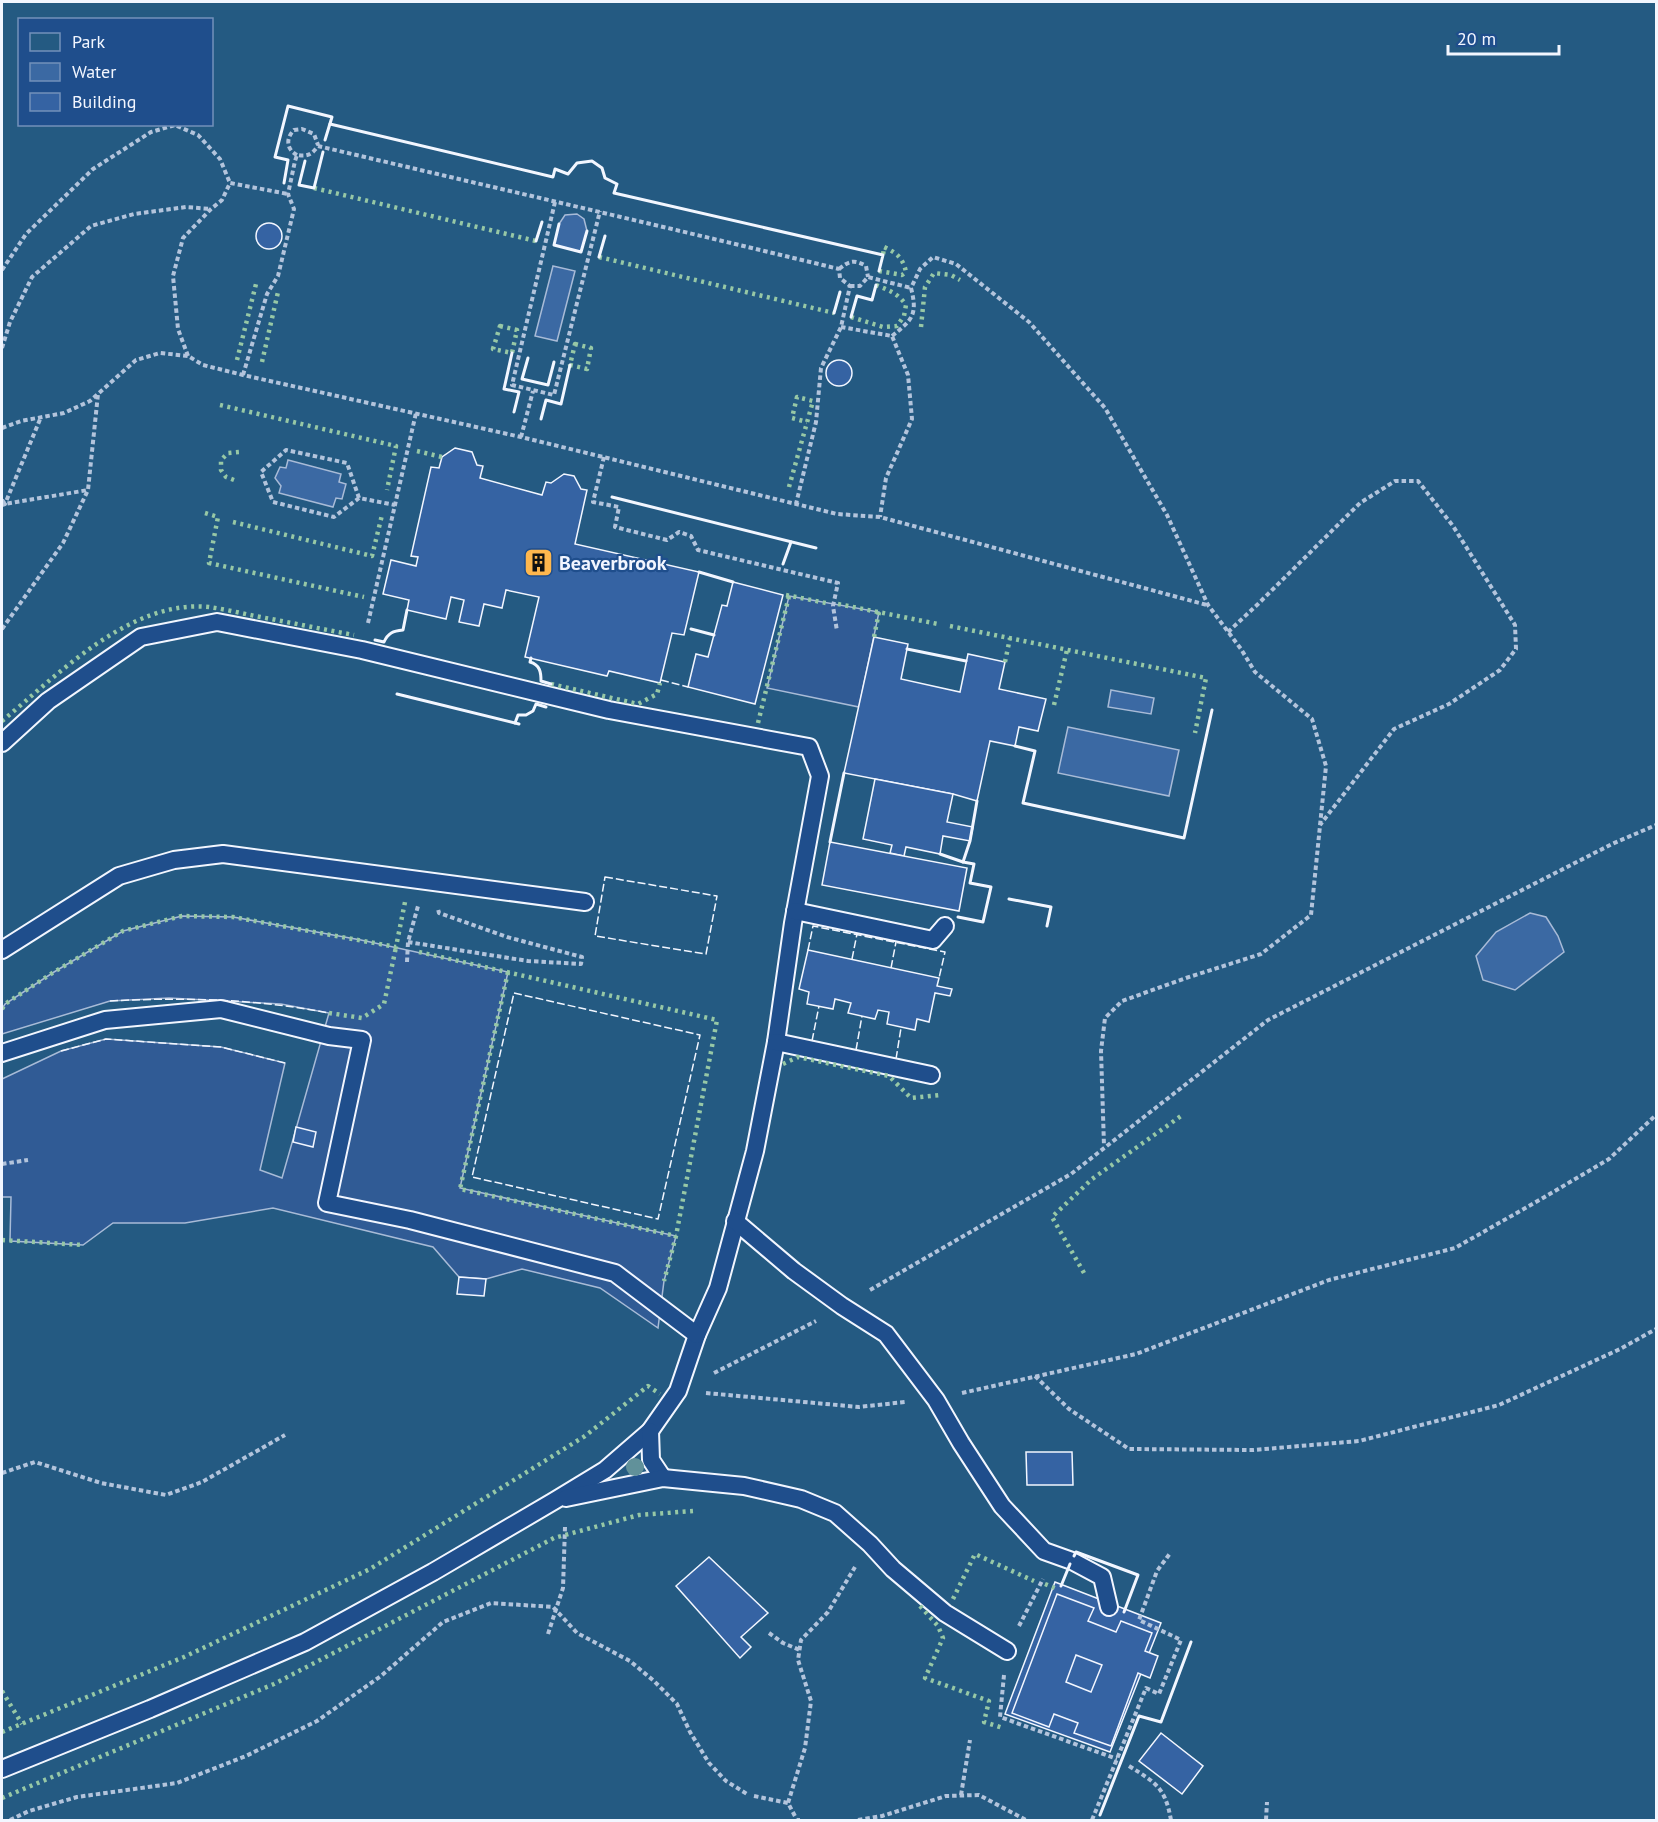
<svg xmlns="http://www.w3.org/2000/svg" width="1658" height="1822" viewBox="0 0 1658 1822" font-family="'PT Sans',sans-serif">
	<style>
		.green { fill: #245a82; stroke: #a8bbd7; stroke-width: 1.5; fill-rule: evenodd }
		.parking { fill: #305b95; stroke: #a8bbd7; stroke-width: 1.5 }
		.water { fill: #3b69a3; stroke: #a8bbd7; stroke-width: 1.5 }
		.building { fill: #3563a3; stroke: #f2f6ff; stroke-width: 1.5; fill-rule: evenodd }
		.lines { fill: none; stroke-linecap: round; stroke-linejoin: round }
		.lane-casing { stroke: #f2f6ff; stroke-width: 20 }
		.path { stroke: #b3c4dc; stroke-width: 4; stroke-dasharray: 4.5 3; stroke-linecap: butt }
		.lane { stroke: #1f4e8c; stroke-width: 16 }
		.hedge { stroke: #97c8a6; stroke-width: 4.5; stroke-dasharray: 3 4.5; stroke-linecap: butt }
		.fence { stroke: #f2f6ff; stroke-width: 1.5; stroke-dasharray: 8 3; stroke-linecap: butt }
		.wall { stroke: #f2f6ff; stroke-width: 3 }
		.tree { fill: #61919a }
		.labels { text-anchor: middle; dominant-baseline: central; stroke-width: 4.5; stroke-linejoin: round; paint-order: stroke }
		.poi-label { font-size: 20px; font-weight: bold; fill: #f2f6ff; stroke: #1f4e8c; text-anchor: start }
	</style>
	<rect width="100%" height="100%" fill="#1f4e8c"/>
	<path class="green" d="M2 2H1656V1820H2ZM20 20H212V124H20Z"/>
	<g class="parking">
		<path d="M789 596 879 612 859 707 767 688Z"/>
		<path d="M182 916 233 917 361 940 508 972 460 1188 676 1236 664 1281 658 1328 600 1288 522 1269 486 1279 459 1277 433 1247 273 1208 185 1223H113L83 1245 10 1241 11 1197H2V1079L61 1051 106 1039 221 1047 285 1063 260 1170 282 1178 329 1013 281 1004 169 998 110 1001 2 1034V1009L5 1004 54 972 123 931Z"/>
	</g>
	<g class="water">
		<path d="M577 214 584 219 587 231 581 252 554 245 559 224 565 215Z"/>
		<path d="M553 266 575 271 557 341 535 336Z"/>
		<path d="M288 460 341 474 339 482 346 484 342 499 336 498 333 507 279 493 281 486 275 478 280 467 286 468Z"/>
		<path d="M1111 690 1154 698 1151 714 1108 707Z"/>
		<path d="M1068 727 1179 750 1169 796 1058 773Z"/>
		<path d="M1530 913 1546 917 1558 936 1564 952 1515 990 1483 980 1476 956 1496 932Z"/>
	</g>
	<g class="building">
		<circle cx="269" cy="236" r="13"/>
		<circle cx="839" cy="373" r="13"/>
		<path d="M455 448 472 452 477 465 483 466 480 478 542 495 546 482 551 483 564 474 574 476 581 489 587 490 575 544 699 572 684 635 672 633 660 683 609 671 607 676 525 657 539 597 506 590 502 608 484 604 479 626 459 622 464 600 451 597 446 619 407 610 409 600 383 594 391 560 416 566 418 557 411 556 431 467 439 468 442 457Z"/>
		<path d="M733 582 783 595 755 704 688 687 696 654 708 657 722 605 727 606Z"/>
		<path d="M874 637 908 644 901 679 960 692 968 654 1005 662 999 689 1046 699 1038 731 1019 727 1015 746 990 741 977 801 953 794 844 773Z"/>
		<path d="M875 779 953 794 947 822 973 827 970 841 943 836 940 854 906 847 904 856 890 853 892 845 863 839Z"/>
		<path d="M830 842 967 868 959 911 822 885Z"/>
		<path d="M808 950 939 978 937 986 952 989 950 996 935 993 929 1022 917 1019 915 1030 887 1024 889 1012 878 1010 875 1019 848 1013 851 1003 835 999 833 1009 807 1004 809 992 799 989Z"/>
		<path d="M296 1127 316 1132 313 1147 293 1142Z"/>
		<path d="M459 1277 486 1279 484 1296 457 1294Z"/>
		<path d="M1026 1452H1072L1073 1485H1027Z"/>
		<path d="M709 1557 768 1613 741 1637 751 1647 740 1658 676 1586Z"/>
		<path d="M1055 1582 1161 1623 1110 1752 1005 1714Z"/>
		<path d="M1057 1594 1094 1608 1088 1621 1116 1632 1121 1621 1152 1633 1145 1651 1158 1656 1150 1678 1138 1673 1111 1746 1074 1733 1078 1723 1054 1714 1049 1727 1012 1713ZM1076 1655 1102 1665 1091 1692 1066 1682Z"/>
		<path d="M1161 1733 1203 1766 1182 1794 1139 1761Z"/>
	</g>
	<g class="lines">
		<defs>
			<g id="lane">
				<path d="M2 743 48 701 141 637 217 622 362 650 609 710 809 747 820 776 793 923 776 1042 755 1151 718 1288 697 1335 678 1391 650 1431 605 1470 554 1501 433 1572 305 1642 150 1709 2 1769"/>
				<path d="M795 911 933 940 945 926"/>
				<path d="M2 950 119 876 174 860 223 854 585 902"/>
				<path d="M776 1042 931 1075"/>
				<path d="M2 1053 105 1020 221 1009 329 1036 362 1040 327 1203 410 1220 615 1273 697 1335"/>
				<path d="M735 1221 794 1271 842 1306 886 1334 936 1400 961 1443 1002 1506 1044 1551 1072 1561 1102 1577 1109 1607"/>
				<path d="M650 1431 651 1460 663 1478"/>
				<path d="M566 1498 663 1478 744 1486 801 1499 835 1513 870 1544 893 1569 945 1613 1007 1651"/>
			</g>
		</defs>
		<use href="#lane" class="lane-casing"/>
		<g class="path">
			<path d="M297 155C287 150 285 139 294 130L302 129 314 134 318 145"/>
			<path d="M555 202 512 385 554 395 600 211"/>
			<path d="M839 269C849 261 854 259 866 266L868 277"/>
			<path d="M2 270 26 234 93 169 151 132 175 125 198 135 220 159 230 183"/>
			<path d="M850 286H860L868 277 911 288"/>
			<path d="M841 327 892 336 908 375 912 419 886 478 880 517"/>
			<path d="M892 336C912 320 918 315 911 288L920 269 933 257 956 264 1029 322 1105 408 1167 515 1208 605 1241 649 1255 672 1312 719 1326 766 1311 915 1261 954 1186 978 1122 1001 1105 1018 1101 1051 1104 1146"/>
			<path d="M2 348 10 322 32 277 91 226 134 214 186 207 211 209"/>
			<path d="M188 356 178 329 173 276 183 238 211 209 222 200 230 183 288 194"/>
			<path d="M243 375 267 294 278 276 294 209 288 194 295 161 297 155C308 157 312 154 318 146 492 187 666 227 839 269L840 278 850 286 841 327 821 368 816 422 796 504"/>
			<path d="M2 428 21 421 64 413 90 401 136 360 160 353 188 356 203 365 243 375 521 437 837 514 880 517 1207 605"/>
			<path d="M521 437 533 391"/>
			<path d="M604 457 593 502 619 507 615 527 667 540 679 532 691 536 698 550 838 583 833 606 837 631"/>
			<path d="M359 498 347 463 286 450 261 472 273 502 334 517 359 498 395 505"/>
			<path d="M2 500 5 504 88 490"/>
			<path d="M2 505 5 504 41 417"/>
			<path d="M368 623 416 413"/>
			<path d="M2 629 63 543 88 490 98 394"/>
			<path d="M1228 632 1258 604 1360 503 1395 481H1418L1453 526 1515 625 1516 649 1500 670 1449 704 1394 729 1320 825"/>
			<path d="M408 942 528 961 581 964 582 957 507 937 439 913 438 909"/>
			<path d="M407 962 408 942 418 906"/>
			<path d="M2 1164 28 1160"/>
			<path d="M870 1290 1071 1174 1268 1020 1612 844 1656 825"/>
			<path d="M714 1373 816 1321"/>
			<path d="M1035 1376 1069 1409 1129 1449 1253 1450 1359 1441 1499 1405 1620 1349 1656 1329"/>
			<path d="M706 1393 859 1407 905 1402"/>
			<path d="M962 1393 1136 1354 1329 1280 1455 1248 1543 1198 1609 1159 1656 1115"/>
			<path d="M2 1473 35 1462 101 1483 166 1495 202 1482 285 1435"/>
			<path d="M1019 1626 1043 1579"/>
			<path d="M769 1633 783 1643 800 1650"/>
			<path d="M548 1634 563 1588 565 1527"/>
			<path d="M1004 1675 1000 1717 1117 1759"/>
			<path d="M1129 1766C1156 1783 1165 1787 1171 1820"/>
			<path d="M961 1795 970 1740"/>
			<path d="M754 1796 788 1803"/>
			<path d="M10 1820 29 1811 77 1797 177 1783 246 1756 317 1721 381 1676 443 1622 491 1603 553 1607 577 1633 630 1661 654 1681 677 1704 690 1732 709 1763 726 1781 747 1794"/>
			<path d="M800 1820H797L788 1803 805 1748 811 1701 798 1660 801 1640 828 1612 855 1567"/>
			<path d="M858 1820 882 1816 946 1796 979 1795 1026 1820"/>
			<path d="M1092 1820 1146 1688 1159 1694 1181 1640 1139 1620 1157 1571 1171 1552"/>
			<path d="M1266 1820 1267 1802"/>
		</g>
		<use href="#lane" class="lane"/>
		<g class="hedge">
			<path d="M314 188 536 241"/>
			<path d="M599 257 834 313"/>
			<path d="M879 271 902 275 906 272C903 258 897 253 884 247L883 255"/>
			<path d="M851 317 883 327 897 326 904 316 906 305C898 293 888 290 876 285"/>
			<path d="M500 326 517 330 512 353 493 349Z"/>
			<path d="M921 327 925 287 934 273 951 275 960 280"/>
			<path d="M575 344 591 348 587 369 570 365Z"/>
			<path d="M237 360 256 284"/>
			<path d="M262 362 278 292"/>
			<path d="M220 405 396 446 387 490"/>
			<path d="M417 451 442 457"/>
			<path d="M234 480 226 477 221 470V460L228 453 240 452"/>
			<path d="M789 487 813 401 797 397 792 418 807 422"/>
			<path d="M205 513 218 517 209 563 364 597"/>
			<path d="M233 522 372 556 382 515"/>
			<path d="M786 595 826 603"/>
			<path d="M838 604 938 624"/>
			<path d="M950 626 1206 678 1195 733"/>
			<path d="M874 637 879 612"/>
			<path d="M1005 662 1010 638"/>
			<path d="M551 684 638 704 657 694 660 683"/>
			<path d="M1054 705 1067 650"/>
			<path d="M2 721C58 675 130 599 209 607 224 609 240 613 255 616 288 622 321 629 354 635"/>
			<path d="M758 723 789 596"/>
			<path d="M419 952 717 1020 676 1236 664 1281"/>
			<path d="M508 972 460 1189 676 1236"/>
			<path d="M2 1009 5 1004 54 972 123 931 182 916 233 917 396 947 405 902"/>
			<path d="M329 1013 362 1018 384 1004 396 947"/>
			<path d="M783 1064 798 1057 889 1076 911 1098 940 1095"/>
			<path d="M2 1240 83 1245"/>
			<path d="M1084 1273 1052 1217 1092 1179 1181 1116"/>
			<path d="M1045 1584 1057 1589"/>
			<path d="M953 1599 975 1554 1034 1581"/>
			<path d="M920 1606 938 1626 943 1638 925 1678 989 1701 984 1722 1003 1728"/>
			<path d="M2 1691 22 1724"/>
			<path d="M2 1732 184 1657 370 1569 585 1436 648 1386 660 1394"/>
			<path d="M2 1798 274 1684 554 1538 639 1515 693 1511"/>
		</g>
		<g class="fence">
			<path d="M661 680 688 687"/>
			<path d="M605 877 717 896 706 954 595 936Z"/>
			<path d="M808 950 813 926 945 952 939 978"/>
			<path d="M852 959 857 934"/>
			<path d="M891 968 896 942"/>
			<path d="M514 993 700 1035 658 1219 472 1177Z"/>
			<path d="M110 1001C184 997 257 999 329 1013"/>
			<path d="M812 1041 819 1006"/>
			<path d="M856 1050 862 1016"/>
			<path d="M61 1051 106 1039 221 1047 285 1063"/>
			<path d="M896 1059 901 1028"/>
		</g>
		<g class="wall">
			<path d="M330 124 553 177 555 169 568 174 577 163 592 161 602 168 605 178 617 184 614 193 883 255 879 271"/>
			<path d="M305 161 299 185 314 188 323 152"/>
			<path d="M284 183 288 160 275 157 288 106 332 117 325 140"/>
			<path d="M559 224 554 245 581 252 587 231"/>
			<path d="M536 241 542 222"/>
			<path d="M599 257 605 236"/>
			<path d="M834 313 840 292"/>
			<path d="M851 317 857 296 872 300 876 285"/>
			<path d="M512 353 504 389 519 392 514 412"/>
			<path d="M528 358 522 379 548 385 554 362"/>
			<path d="M541 419 546 400 561 404 570 365"/>
			<path d="M612 497 816 548"/>
			<path d="M783 564 791 542"/>
			<path d="M699 572 733 582"/>
			<path d="M691 629 714 635"/>
			<path d="M375 640 384 642C388 633 393 631 403 630L407 610"/>
			<path d="M907 649 966 661"/>
			<path d="M531 658 530 662C540 665 541 672 541 681L551 684"/>
			<path d="M397 694 519 724"/>
			<path d="M515 723 518 715H526L533 711 536 704 546 707"/>
			<path d="M1015 746 1035 751 1023 803 1184 838 1212 710"/>
			<path d="M830 842 844 773"/>
			<path d="M940 854 963 862"/>
			<path d="M1009 899 1051 907 1047 926"/>
			<path d="M958 917 983 922 991 887 970 883 974 864 963 862 970 841 977 801"/>
			<path d="M1074 1556 1076 1552 1138 1575 1124 1612"/>
			<path d="M1061 1586 1070 1564"/>
			<path d="M1100 1815 1139 1716 1161 1722 1191 1642"/>
		</g>
	</g>
	<circle class="tree" cx="635" cy="1467" r="9"/>
	<defs>
		<symbol id="building-square" viewBox="-11 -11 22 22"><rect x="-9" y="-9" width="18" height="18" rx="4" fill="#ffb74d" stroke="#1f4e8c"/><path d="M-4-6H4V6H1V3H-1V6H-4ZM-2.5-4.3h1.7v1.8h-1.7ZM.8-4.3h1.7v1.8H.8ZM-2.5-1h1.7V.8h-1.7ZM.8-1h1.7V.8H.8Z" fill="#111"/></symbol>
	</defs>
	<g fill-rule="evenodd">
		<use href="#building-square" x="522" y="546" width="33" height="33"/>
	</g>
	<g class="labels">
		<g class="poi-label">
			<text x="559" y="563">Beaverbrook</text>
		</g>
	</g>
	<rect width="1658" height="1822" fill="none" stroke="#f2f6ff" stroke-width="6"/>
	<rect x="18" y="18" width="195" height="108" fill="#1f4e8c" stroke="#7391ba" stroke-width="1.5"/>
	<rect x="30" y="33" width="30" height="18" fill="#245a82" stroke="#7391ba" stroke-width="1.5"/>
	<text x="72" y="48" font-size="18" fill="#f2f6ff">Park</text>
	<rect x="30" y="63" width="30" height="18" fill="#3b69a3" stroke="#7391ba" stroke-width="1.5"/>
	<text x="72" y="78" font-size="18" fill="#f2f6ff">Water</text>
	<rect x="30" y="93" width="30" height="18" fill="#3563a3" stroke="#7391ba" stroke-width="1.5"/>
	<text x="72" y="108" font-size="18" fill="#f2f6ff">Building</text>
	<path d="M1448 45v9h111v-9" fill="none" stroke="#f2f6ff" stroke-width="3"/>
	<text x="1457" y="45" font-size="18" fill="#f2f6ff" stroke="#1f4e8c" stroke-width="4.5" paint-order="stroke">20 m</text>
</svg>
